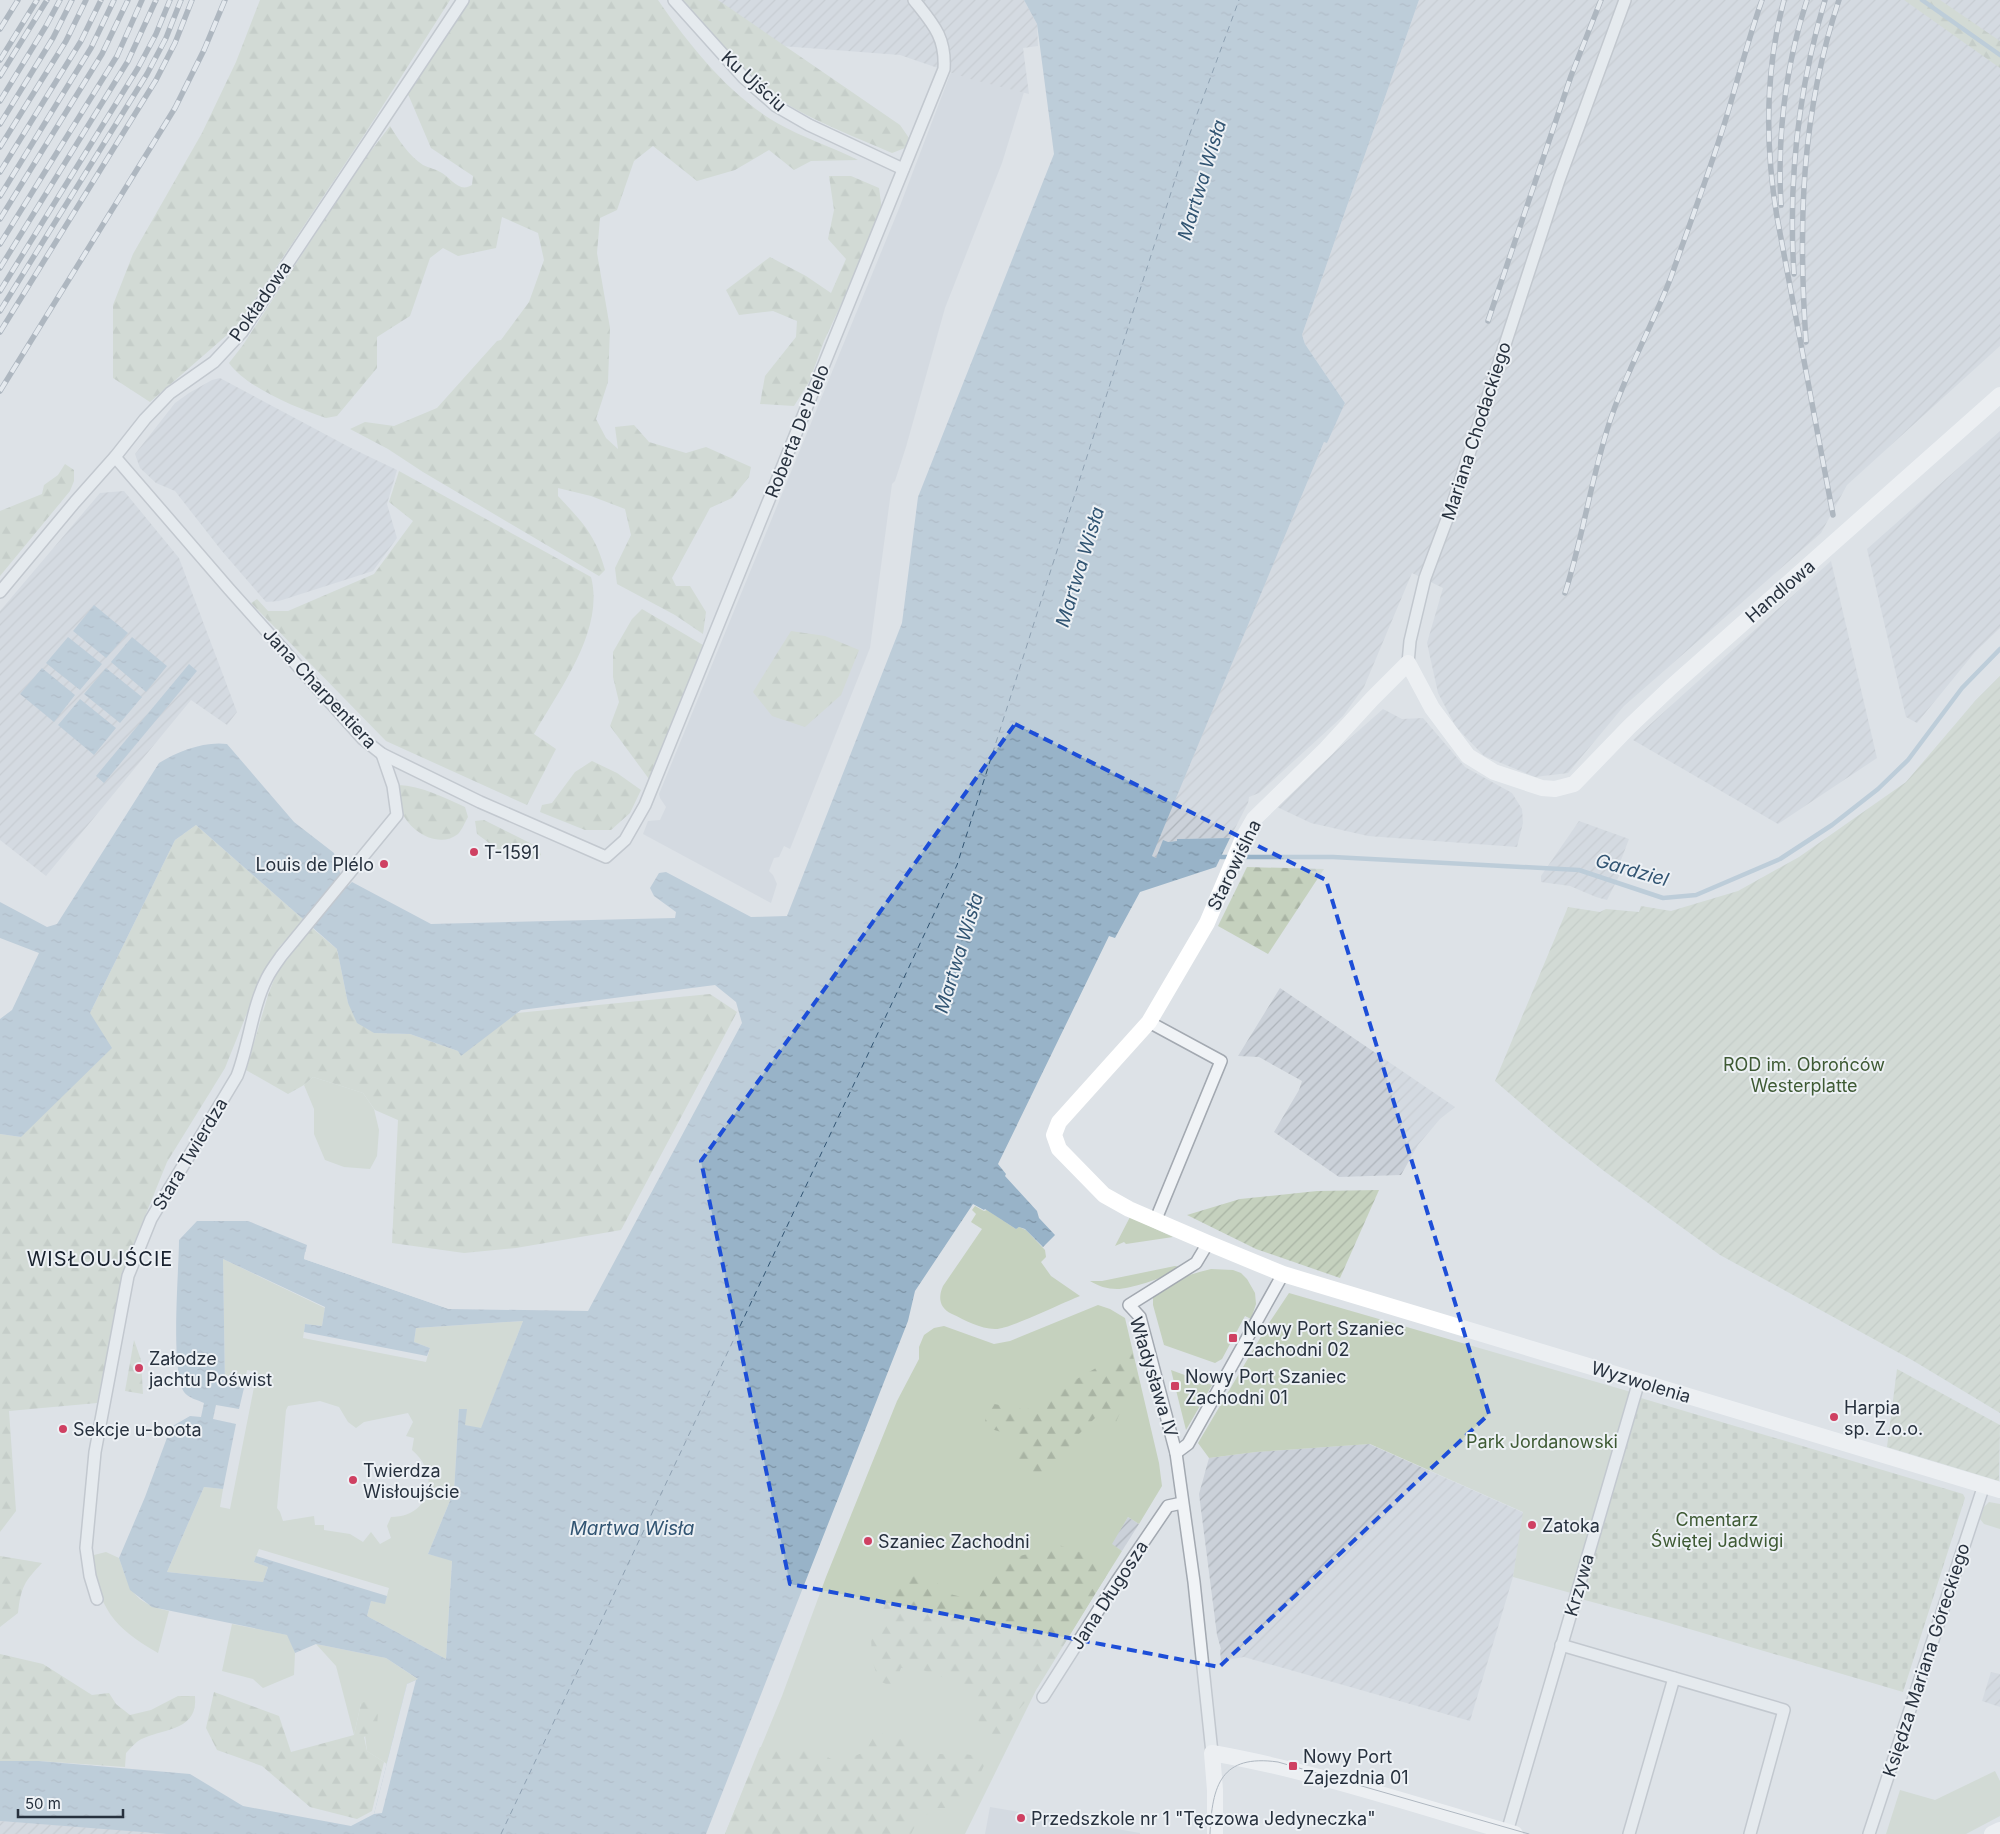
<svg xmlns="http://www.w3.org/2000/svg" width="2000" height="1834" viewBox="0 0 2000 1834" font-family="Inter,sans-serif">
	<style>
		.built { fill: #cbd1d9 }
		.industrial { fill: url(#industrial-furrows) }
		.green { fill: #c5d1be; fill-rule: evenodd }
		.forest { fill: url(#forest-firs) }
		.cemetery { fill: url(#cemetery-stones) }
		.garden { fill: url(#garden-furrows) }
		.water { fill: url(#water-ripples); fill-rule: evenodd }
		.pier { fill: #dde2e7 }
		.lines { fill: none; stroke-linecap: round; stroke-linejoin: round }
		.stream { stroke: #98b3c8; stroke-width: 4.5 }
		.ferry { stroke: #315472; stroke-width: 1; stroke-dasharray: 6 5; stroke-linecap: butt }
		.street-casing { stroke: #a3a9b1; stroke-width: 14 }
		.street { stroke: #f0f3f6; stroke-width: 11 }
		.secondary { stroke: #fff; stroke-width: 16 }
		.tram { stroke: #778391; stroke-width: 1 }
		.rail-casing { stroke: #778391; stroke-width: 5.5 }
		.rail { stroke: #edf1f5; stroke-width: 4; stroke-dasharray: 11; stroke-linecap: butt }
		.marked { fill: none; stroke: #1d4ed8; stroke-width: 4; stroke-dasharray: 10 6; stroke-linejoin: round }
		.poi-dot { fill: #cf4062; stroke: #edf1f5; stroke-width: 2 }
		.labels { text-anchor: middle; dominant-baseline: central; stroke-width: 4; stroke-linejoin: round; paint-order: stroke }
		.street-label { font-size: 18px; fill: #27313e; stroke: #edf1f5 }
		.poi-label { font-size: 18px; fill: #27313e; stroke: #edf1f5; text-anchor: start }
		.park-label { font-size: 18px; fill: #3e5a34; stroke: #edf1f5 }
		.water-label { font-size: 19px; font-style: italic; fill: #315472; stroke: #edf1f5 }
		.quarter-label { font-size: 20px; letter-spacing: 1px; fill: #19222f; stroke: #edf1f5 }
	</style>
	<defs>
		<pattern id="industrial-furrows" width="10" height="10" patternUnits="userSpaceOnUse" patternTransform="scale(1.25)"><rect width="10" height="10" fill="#cbd1d9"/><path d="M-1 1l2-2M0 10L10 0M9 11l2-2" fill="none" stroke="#aeb4bb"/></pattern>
		<pattern id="forest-firs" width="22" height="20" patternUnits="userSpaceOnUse" patternTransform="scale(1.25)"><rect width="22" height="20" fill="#c5d1be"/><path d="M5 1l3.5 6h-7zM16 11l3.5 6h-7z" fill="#a9b4a4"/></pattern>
		<pattern id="cemetery-stones" width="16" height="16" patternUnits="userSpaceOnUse" patternTransform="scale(1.25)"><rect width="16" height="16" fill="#c5d1be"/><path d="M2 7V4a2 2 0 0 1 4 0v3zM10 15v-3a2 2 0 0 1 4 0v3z" fill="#a9b4a4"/></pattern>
		<pattern id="garden-furrows" width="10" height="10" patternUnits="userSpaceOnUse" patternTransform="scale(1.25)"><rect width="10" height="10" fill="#c5d1be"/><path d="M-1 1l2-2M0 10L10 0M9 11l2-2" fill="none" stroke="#a9b4a4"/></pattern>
		<pattern id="water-ripples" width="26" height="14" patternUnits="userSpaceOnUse" patternTransform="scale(1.25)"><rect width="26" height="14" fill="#98b3c8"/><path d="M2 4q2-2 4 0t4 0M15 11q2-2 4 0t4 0" fill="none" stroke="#7c92a4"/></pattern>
	</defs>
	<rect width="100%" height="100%" fill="#dde2e7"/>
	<g class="built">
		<path d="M951 72 1024 92 1002 163 945 308 906 447 895 481 892 484 870 648 790 849 784 846 779 857 774 858 769 871 773 875 777 884 771 903 643 834 648 821 660 820 666 807 660 798 659 794 898 211Z"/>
		<path d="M990 1807 1140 1833V1834H985Z"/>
	</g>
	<g class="industrial">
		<path d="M718 0H1024L1037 24 1038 46 1023 48 1029 94 970 79 900 55 756 44Z"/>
		<path d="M1419 0H2000V346L1847 485 1821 533 1624 706 1568 773 1535 777 1484 756 1456 727 1438 693 1427 643 1443 588 1412 573 1364 687 1343 716 1259 793 1249 797 1248 803 1230 838 1178 839 1177 841 1168 842 1156 858 1151 856 1159 838 1324 442H1327L1345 403 1305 344 1302 335Z"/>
		<path d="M220 378 351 448 397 470 387 504 397 538 373 571 279 601 266 602 221 550 175 491 156 483 140 468 135 454 175 403 189 393 212 380Z"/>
		<path d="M2000 431V628L1975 652 1917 723 1906 717 1867 549Z"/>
		<path d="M124 491 179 558 237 712 227 725 191 700 46 876 0 840V611L100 493Z"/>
		<path d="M1831 561 1877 758 1778 824 1633 740Z"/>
		<path d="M1383 709 1402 719 1423 718 1465 767 1512 793 1522 809 1523 823 1517 847 1368 836 1311 823 1277 807 1293 789Z"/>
		<path d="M1579 821 1629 839 1621 860V872L1607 900 1596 897 1570 886 1541 882V876Z"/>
		<path d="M1280 988 1455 1107 1440 1119 1418 1145 1401 1175 1339 1177 1274 1132 1299 1090 1302 1081 1259 1057 1238 1056Z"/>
		<path d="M1369 1444 1524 1513 1513 1577 1470 1721 1244 1657 1221 1661 1220 1650 1221 1649 1217 1635 1199 1494 1209 1458 1256 1452Z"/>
		<path d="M1128 1517 1139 1524 1122 1551 1111 1544Z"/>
		<path d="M1991 1672 2000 1674V1707L1982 1701Z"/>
		<path d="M0 1821 166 1833 168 1834H0Z"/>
	</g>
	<g class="green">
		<path d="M313 1077 363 1093 374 1109 379 1130 377 1156 370 1169 344 1167 325 1160 314 1134V1109L304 1085Z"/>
		<path d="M975 1206 984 1211 987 1210 1016 1229 1019 1227 1026 1230 1045 1250 1046 1257 1041 1262 1051 1276 1080 1296C1064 1302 1008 1330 995 1329 980 1329 965 1320 952 1314 939 1308 938 1297 943 1286L982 1229 971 1222 976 1214 972 1210Z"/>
		<path d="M1130 1217 1173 1237 1126 1244 1124 1242 1115 1246Z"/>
		<path d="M223 1259 325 1308 322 1326 305 1324 303 1338 426 1362 430 1348 414 1342 416 1328 523 1321 481 1429 465 1425 459 1409 454 1491 428 1554 452 1560 446 1659 367 1616 371 1601 385 1603 389 1588 259 1549 254 1562 268 1567 263 1582 167 1572 204 1487 223 1489 220 1507 230 1509 257 1372 247 1370 244 1388 225 1383ZM320 1401 339 1407 348 1422 356 1428 364 1422 408 1413 413 1422 406 1436 414 1438 412 1450C441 1474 431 1517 391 1517L387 1526 391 1538 380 1544 371 1532 363 1542 350 1534 324 1530V1525H315L314 1516 283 1521 280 1512 277 1508 286 1410 288 1406Z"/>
		<path d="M1175 1266 1181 1267C1171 1276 1131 1289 1117 1289 1107 1289 1098 1286 1090 1281H1102Z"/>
		<path d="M1211 1269 1233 1270 1241 1273 1247 1279 1255 1293 1256 1304 1251 1319 1245 1316 1222 1359 1215 1363 1164 1345 1153 1305V1297C1170 1280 1188 1275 1211 1269Z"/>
		<path d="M1289 1293 1631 1392 1571 1593 1513 1577 1523 1512 1370 1444 1256 1452 1209 1458 1198 1443 1269 1323Z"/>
		<path d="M1098 1305 1110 1309 1125 1318 1159 1463 1162 1486 1139 1524 1128 1517 1112 1544 1122 1551 1041 1680 965 1834H725L782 1696 826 1577 897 1401 919 1359V1347L924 1335 934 1328 944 1326 994 1344 1010 1341Z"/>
		<path d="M1171 1370 1212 1385 1186 1430Z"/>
		<path d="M1989 1502 2000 1504V1529L1984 1524 1980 1519 1984 1507Z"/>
		<path d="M106 1552 119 1558C130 1590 133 1603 169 1611L158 1653C111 1626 100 1608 90 1556Z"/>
		<path d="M232 1624 288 1635 295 1653 294 1675 263 1688 253 1679 222 1671Z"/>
		<path d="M316 1644 386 1658 419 1680 407 1684 387 1764 367 1751 361 1703 354 1735 336 1666Z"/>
		<path d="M1995 1771 2000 1781V1816L1966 1834H1886L1900 1790 1935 1800Z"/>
	</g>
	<g class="forest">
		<path d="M260 0H450L366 132 240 322 227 335 150 402 113 378V305L133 254 202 133 236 62Z"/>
		<path d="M470 0H658C688 44 730 96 777 123 803 138 832 147 858 160L811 161 794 170 769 150 735 170 697 181 653 146 634 161 617 210 600 218 597 253 610 328 608 382 596 419 606 438 618 449 615 427 634 425 649 442 686 453 706 447 751 467 749 477 732 498 710 508 672 578 676 586H690L706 612 703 634 675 615 617 584 615 568 631 535 625 509 591 496 558 488V496C583 523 595 534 605 570L599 576 423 472 388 449 350 429 365 422 394 426 437 408 497 341 501 340 529 302 544 260 538 233 502 217 496 248 458 256 443 248 430 258 410 316 377 337V368L337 416 326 418C297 408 247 388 229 363L243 345 361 164 390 126C398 139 409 156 423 165 429 168 436 169 442 173 452 179 459 193 472 185L473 176 431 148 408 94Z"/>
		<path d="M679 0H718L900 125 909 138 905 148 892 153C856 137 812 121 779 99 740 73 710 34 679 0Z"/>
		<path d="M1904 0H1940L2000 41V68Z"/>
		<path d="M829 176H851L879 188 882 210 852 281 824 341 809 382 794 406 760 404 765 376 796 337 797 321 773 311 739 315 726 290 770 257 806 276 831 293 846 259 828 239 834 210Z"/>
		<path d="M65 464 74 470V481L70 491 0 576V511L42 494 44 485 58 475Z"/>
		<path d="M399 471 591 577C605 630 559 690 534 734L556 749 527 805 386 741 251 603 257 599 268 611H288L374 574 413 521 389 502Z"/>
		<path d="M642 609 703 645 704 649 653 776 649 779 610 726 619 702 613 677V652L632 619Z"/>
		<path d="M791 631 825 636 859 650 841 695 805 727 772 716 753 692Z"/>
		<path d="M592 761 617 773 641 790 630 813 611 830H585L540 812 542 805 552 803 575 772Z"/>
		<path d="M398 785C422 786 443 797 465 807L468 817C465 822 462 830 458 834 438 850 407 830 401 809 399 802 399 793 398 785Z"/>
		<path d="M484 820 538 847 541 855C516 870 497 848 477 834L475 821Z"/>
		<path d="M196 825 304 920 280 946 261 978 225 1068 167 1162 128 1258 97 1403 9 1411 16 1511 0 1532V1134L21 1137 90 1013 175 840Z"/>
		<path d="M1247 867 1324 869 1268 954 1218 926Z"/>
		<path d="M312 928 337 949 348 1003 374 1033 410 1034 458 1051 517 1013 710 994 737 1012 621 1230 516 1248 464 1253 392 1243 398 1120 375 1110 363 1093 313 1077 304 1085 288 1094 246 1070 268 995 277 972Z"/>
		<path d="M134 1340 141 1360 143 1394 125 1391Z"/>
		<path d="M1131 1348 1141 1388 1126 1399 1116 1422 1101 1416 1095 1418 1072 1441 1063 1460 1044 1475H1032L1012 1455 1019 1447 1015 1436 984 1427 989 1403 1026 1410 1068 1384Z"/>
		<path d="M1059 1545 1076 1551 1098 1555 1108 1573 1038 1687 1021 1707 1002 1735 990 1739 980 1726 974 1705 961 1684 920 1669 901 1668 893 1687 879 1681 872 1660 871 1636 891 1592 907 1571 928 1576 950 1594 977 1601 989 1579 1020 1556Z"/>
		<path d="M0 1556 42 1563C24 1582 21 1587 18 1613L0 1627Z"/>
		<path d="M0 1654 43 1664 92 1695 109 1693 116 1704 130 1715 151 1710 178 1696H195C198 1730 167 1728 144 1738 137 1740 131 1748 126 1753L125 1767 39 1761H0Z"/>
		<path d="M214 1692 279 1716 291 1752 354 1735 361 1703 379 1697 377 1727 364 1737 367 1751 384 1762 372 1811 357 1819 310 1807 262 1766 217 1750 206 1728Z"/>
		<path d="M876 1733C881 1734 886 1734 891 1735 903 1738 914 1749 926 1752 950 1758 963 1748 986 1761L968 1801 952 1808H934L916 1824 911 1834H725L760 1747 791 1755 810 1749 838 1762 865 1752Z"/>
	</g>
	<path class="cemetery" d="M1641 1398 1963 1494 1965 1498 1903 1692 1659 1620 1581 1599Z"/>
	<g class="garden">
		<path d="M2000 676V1413L1912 1360 1720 1255 1604 1171 1559 1136 1495 1081 1568 907 1600 912 1606 909 1639 912 1641 906 1671 911 1738 891 1799 857 1906 782 1975 701Z"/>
		<path d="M1379 1190 1340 1278 1256 1249 1187 1215 1240 1199 1317 1191Z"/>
		<path d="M1897 1369 2000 1425 1999 1481 1887 1447Z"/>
	</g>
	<g class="water">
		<path d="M1024 0H1419L1302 335 1305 344 1345 403 1327 443 1324 442 1152 856 1156 858 1163 840 1168 842 1177 841V839L1230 838 1216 867 1140 892 1115 938 1109 936 998 1164 1006 1174 1005 1176 1037 1211 1039 1218 1055 1235 1043 1247 1025 1229 1019 1227 1016 1229 985 1209 984 1210 973 1204 915 1291 908 1321 706 1834H168L0 1821V1761H39L190 1774 243 1806 351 1826 374 1814 407 1684 418 1679 386 1658 316 1644 295 1653 287 1635 152 1607 130 1590 119 1558 145 1497 171 1427 190 1416 201 1417 204 1403C198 1400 188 1398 184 1392 170 1368 179 1271 179 1240L197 1221H248L307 1245 304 1259 449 1309 588 1311 742 1023 736 1002 715 985 521 1010 461 1056 458 1051 410 1034 374 1033 357 1023 348 1003 337 949 196 825 175 840 90 1013 112 1048 21 1137 0 1134V1019L12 1010 39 953 0 938V902L47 927 57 924 159 763C178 751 205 741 227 744L294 822 334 853 336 866 341 874 338 878 348 886 352 882 431 924 675 918 676 912 654 896 650 888 659 873 666 872 751 917 787 916 902 623 918 497 1054 154 1037 24ZM223 1259 325 1307 322 1326 305 1324 304 1332 427 1356 430 1348 414 1342 416 1328 523 1321 481 1428 465 1425 467 1409H459L454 1491 428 1554 452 1561 446 1659 367 1616 371 1601 385 1604 387 1596 256 1556 254 1562 268 1567 263 1582 167 1572 204 1487 223 1489 236 1424 213 1419 216 1405 239 1409 244 1388 225 1383Z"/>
		<path d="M94 605 128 633 106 658 73 631Z"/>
		<path d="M68 637 102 664 80 690 46 663Z"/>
		<path d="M132 637 167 666 146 692 111 662Z"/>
		<path d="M189 664 197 671 104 783 96 776Z"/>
		<path d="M42 668 75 695 54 722 20 694Z"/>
		<path d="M106 668 142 697 120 723 84 694Z"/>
		<path d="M80 699 116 728 94 755 58 725Z"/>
	</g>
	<g class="pier">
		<path d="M305 1252 308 1253 307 1258 450 1306 449 1309 304 1259Z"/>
		<path d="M416 1680 382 1813 374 1814 407 1684Z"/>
	</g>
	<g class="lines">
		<g class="stream">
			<path d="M1922 0 2000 55"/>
			<path d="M1221 857H1230"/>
			<path d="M1238 857H1333L1579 870 1663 898 1696 895 1780 859 1832 825 1878 789 1908 760 1962 688 2000 649"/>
		</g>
		<path class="ferry" d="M501 1834 957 865 1189 136 1239 0"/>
		<defs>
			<g id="street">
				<path d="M674 0 744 78 776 106 809 125 903 169"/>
				<path d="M115 457 229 589 363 739 382 754 480 802 606 857 625 840 645 805 944 69C946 37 933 24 914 0"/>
				<path d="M0 592 75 502 115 457 145 419 170 393 214 362 242 332 463 0"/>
				<path d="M1408 663 1410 641 1425 578 1453 503 1559 180 1625 0"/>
				<path d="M1149 1022 1221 1061 1156 1219"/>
				<path d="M1208 1243 1196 1263 1129 1305 1140 1317 1176 1453 1194 1582 1212 1753"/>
				<path d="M1176 1453 1188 1444 1283 1274"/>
				<path d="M97 1599 90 1576 86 1548 95 1452 128 1276 151 1219 237 1076C249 1045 252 1007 267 978 271 970 277 962 282 955L397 815 393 786 382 754"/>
				<path d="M1561 1645 1784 1710 1750 1834"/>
				<path d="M1043 1697 1117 1581 1168 1506 1182 1503"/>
				<path d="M1507 1832 1639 1381"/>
				<path d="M1629 1834 1674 1678"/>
				<path d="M1869 1834 1984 1485"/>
			</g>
		</defs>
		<use href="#street" class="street-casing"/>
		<use href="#street" class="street"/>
		<g class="secondary">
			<path d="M2000 395 1670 688 1629 727 1574 784 1555 789 1542 788 1494 772 1468 756 1432 708 1408 663 1372 699 1326 749 1254 819 1243 838 1207 923 1149 1022 1059 1122 1054 1135 1059 1149 1104 1195 1129 1209 1208 1243 1283 1274 2000 1490"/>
			<path d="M1215 1834V1790L1212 1753C1314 1771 1415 1805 1515 1834"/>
			<path d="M1992 1834 2000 1830"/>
		</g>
		<path class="tram" d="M1210 1834C1212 1785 1221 1754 1278 1762L1529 1834"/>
		<defs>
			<g id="rail">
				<path d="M1784 0C1765 71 1765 145 1777 217L1833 515"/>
				<path d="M0 29 18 0"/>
				<path d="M0 60 37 0"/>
				<path d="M0 76 47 0"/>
				<path d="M0 101 46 26 60 0"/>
				<path d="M0 124 53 38 72 0"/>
				<path d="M0 147 66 41 86 0"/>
				<path d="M0 172 81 41 101 0"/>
				<path d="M0 196 91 48 114 0"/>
				<path d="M1781 205C1777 136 1786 65 1807 0"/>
				<path d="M0 219 102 54 128 0"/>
				<path d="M0 244 117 56 142 0"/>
				<path d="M0 268 128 61 156 0"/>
				<path d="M1794 274C1788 181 1798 90 1825 0"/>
				<path d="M0 291 138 68 156 34 170 0"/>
				<path d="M0 311 147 74 166 38 181 0"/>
				<path d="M1488 321 1571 76 1601 0"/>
				<path d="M0 332 156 80 175 43 192 0"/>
				<path d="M1806 342C1798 223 1801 114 1839 0"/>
				<path d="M0 391 175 108 204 50 225 0"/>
				<path d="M1565 593C1583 537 1591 479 1609 424 1625 373 1652 327 1671 277 1690 223 1711 168 1728 112 1739 75 1749 37 1762 0"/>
			</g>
		</defs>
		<use href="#rail" class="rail-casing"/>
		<use href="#rail" class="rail"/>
	</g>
	<path d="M0 0H2000V1834H0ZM1015 724 1326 880 1489 1414 1219 1667 790 1584 701 1161Z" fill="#dde2e7" fill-opacity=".55" fill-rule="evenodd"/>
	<path class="marked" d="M1015 724 1326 880 1489 1414 1219 1667 790 1584 701 1161Z"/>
	<g class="poi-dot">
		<circle cx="474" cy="852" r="5"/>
		<circle cx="384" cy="864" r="5"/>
		<rect x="1228" y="1333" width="10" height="10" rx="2.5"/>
		<circle cx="139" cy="1368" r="5"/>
		<rect x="1170" y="1381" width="10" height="10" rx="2.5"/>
		<circle cx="1834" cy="1417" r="5"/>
		<circle cx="63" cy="1429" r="5"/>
		<circle cx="353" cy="1480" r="5"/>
		<circle cx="1532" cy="1525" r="5"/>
		<circle cx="868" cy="1541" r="5"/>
		<rect x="1288" y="1761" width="10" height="10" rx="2.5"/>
		<circle cx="1021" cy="1818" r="5"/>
	</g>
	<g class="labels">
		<g class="street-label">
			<text transform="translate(754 81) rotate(42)">Ku Ujściu</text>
			<text transform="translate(260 301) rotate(-55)">Pokładowa</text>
			<text transform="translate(797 431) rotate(-68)">Roberta De'Plelo</text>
			<text transform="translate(1476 431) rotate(-72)">Mariana Chodackiego</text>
			<text transform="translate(1780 591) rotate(-41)">Handlowa</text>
			<text transform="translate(320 688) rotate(47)">Jana Charpentiera</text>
			<text transform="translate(1234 865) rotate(-64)">Starowiślna</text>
			<text transform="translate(190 1154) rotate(-59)">Stara Twierdza</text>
			<text transform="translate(1154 1377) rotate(73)">Władysława IV</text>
			<text transform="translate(1641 1382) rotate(17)">Wyzwolenia</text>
			<text transform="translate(1579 1585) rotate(-74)">Krzywa</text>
			<text transform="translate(1109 1595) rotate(-57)">Jana Długosza</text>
			<text transform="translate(1926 1660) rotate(-72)">Księdza Mariana Góreckiego</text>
		</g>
		<g class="poi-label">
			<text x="484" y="852">T-1591</text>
			<text x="374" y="864" text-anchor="end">Louis de Plélo</text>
			<text x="1243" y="1328">Nowy Port Szaniec<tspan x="1243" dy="21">Zachodni 02</tspan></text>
			<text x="149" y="1358">Załodze<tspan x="149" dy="21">jachtu Poświst</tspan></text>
			<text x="1185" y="1376">Nowy Port Szaniec<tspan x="1185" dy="21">Zachodni 01</tspan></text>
			<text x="1844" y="1407">Harpia<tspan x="1844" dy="21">sp. Z.o.o.</tspan></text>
			<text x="73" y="1429">Sekcje u-boota</text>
			<text x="363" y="1470">Twierdza<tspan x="363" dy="21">Wisłoujście</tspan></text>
			<text x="1542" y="1525">Zatoka</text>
			<text x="878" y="1541">Szaniec Zachodni</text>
			<text x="1303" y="1756">Nowy Port<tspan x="1303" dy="21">Zajezdnia 01</tspan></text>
			<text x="1031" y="1818">Przedszkole nr 1 "Tęczowa Jedyneczka"</text>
		</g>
		<g class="park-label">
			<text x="1804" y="1064">ROD im. Obrońców<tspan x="1804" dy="21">Westerplatte</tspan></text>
			<text x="1542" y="1441">Park Jordanowski</text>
			<text x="1717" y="1519">Cmentarz<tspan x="1717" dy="21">Świętej Jadwigi</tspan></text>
		</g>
		<g class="water-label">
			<text transform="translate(1202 180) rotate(-73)">Martwa Wisła</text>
			<text transform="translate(1080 567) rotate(-73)">Martwa Wisła</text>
			<text transform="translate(1632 870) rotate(16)">Gardziel</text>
			<text transform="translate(959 953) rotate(-73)">Martwa Wisła</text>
			<text x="632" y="1528">Martwa Wisła</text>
		</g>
		<g class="quarter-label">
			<text x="100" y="1259">WISŁOUJŚCIE</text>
		</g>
	</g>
	<path d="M18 1809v8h105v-8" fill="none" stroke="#27313e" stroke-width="2.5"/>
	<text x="25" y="1809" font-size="15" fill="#27313e" stroke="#edf1f5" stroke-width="4" paint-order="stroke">50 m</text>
</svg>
